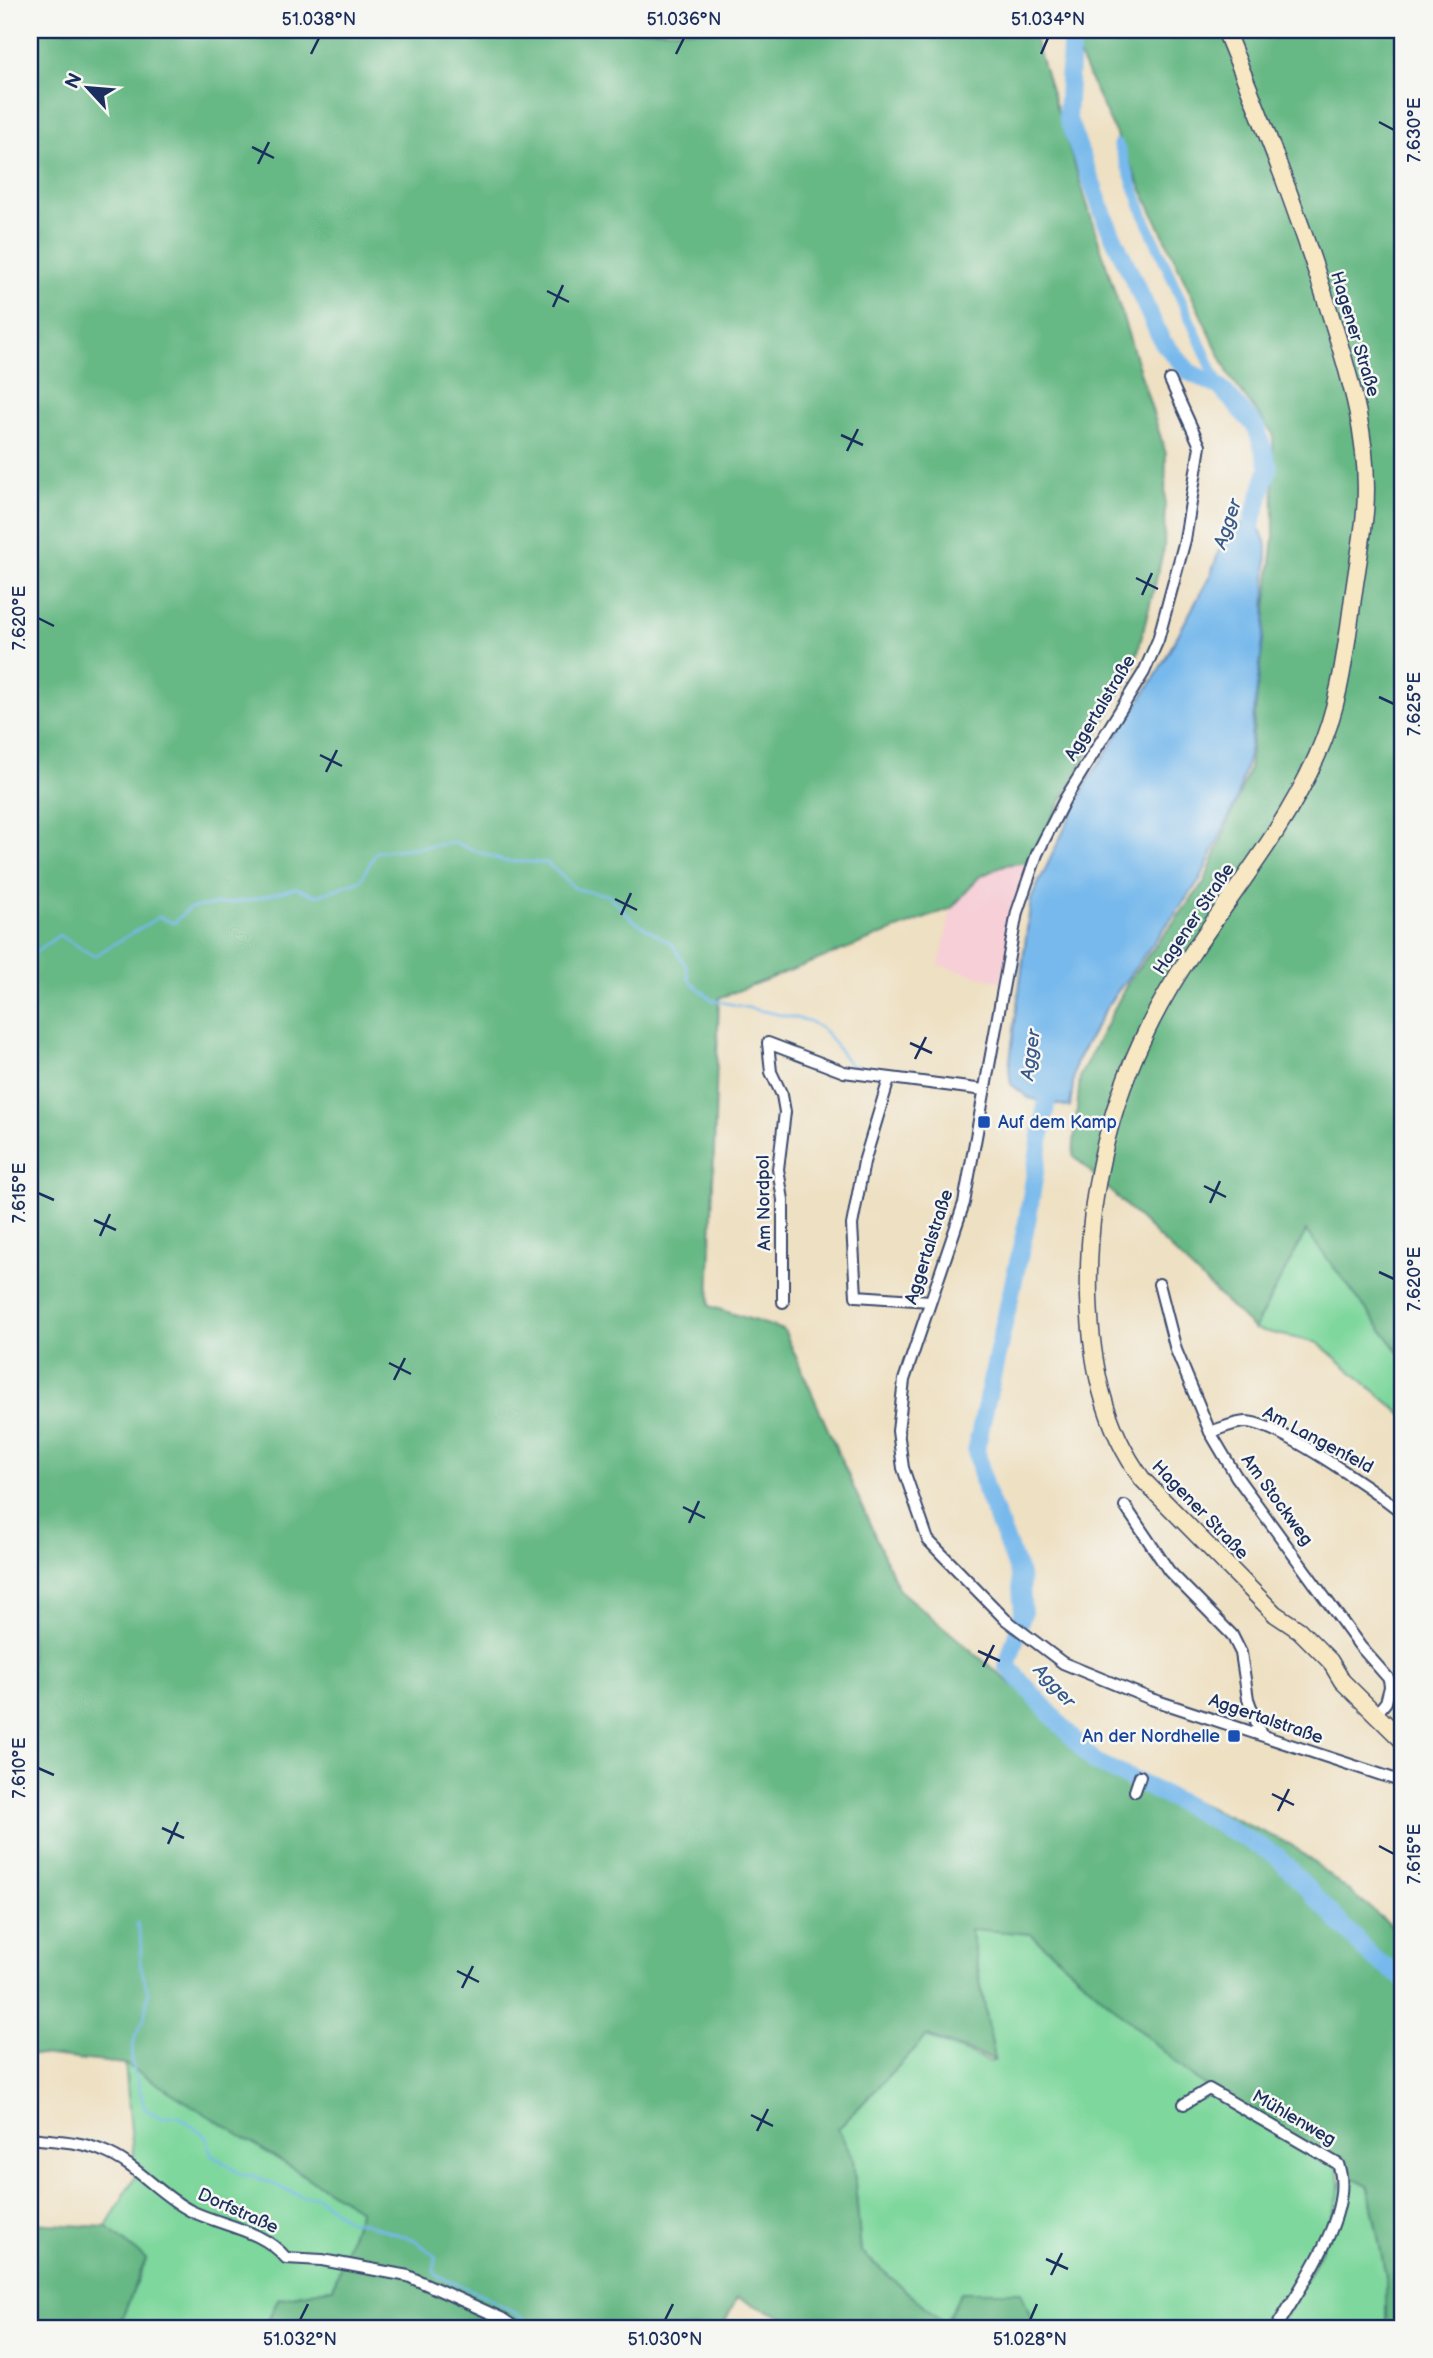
<svg xmlns="http://www.w3.org/2000/svg" width="1433" height="2358" viewBox="0 0 1433 2358" font-family="'Balsamiq Sans',sans-serif">
	<style>
		.built { fill: #f6cfd7 }
		.green { fill: #7ed79c; stroke: #4c837d; stroke-width: 2 }
		.forest { fill: #66b884; stroke: #407471; stroke-width: 2 }
		.water { fill: #77b9ec; stroke: #4974a5; stroke-width: 2 }
		.lines { fill: none; stroke-linecap: round; stroke-linejoin: round }
		.stream { stroke: #77b9ec; stroke-width: 2.5 }
		.canal { stroke: #77b9ec; stroke-width: 10 }
		.river { stroke: #77b9ec; stroke-width: 18 }
		.street-casing { stroke: #3b4a6d; stroke-width: 14 }
		.secondary-casing { stroke: #3b4a6d; stroke-width: 19 }
		.street { stroke: #fff; stroke-width: 10 }
		.secondary { stroke: #f7e8c3; stroke-width: 16 }
		.ticks { fill: none; stroke: #1b2f5e; stroke-width: 2.5 }
		.transit-dot { fill: #1a4fb4; stroke: #f6f6f2; stroke-width: 2.5 }
		.labels { text-anchor: middle; dominant-baseline: central; stroke-width: 5; stroke-linejoin: round; paint-order: stroke }
		.street-label { font-size: 18px; fill: #1b2f5e; stroke: #f6f6f2 }
		.transit-label { font-size: 18px; fill: #164399; stroke: #f6f6f2; text-anchor: start }
		.water-label { font-size: 19px; font-style: italic; fill: #375889; stroke: #f6f6f2 }
		.neatline { fill: none; stroke: #1b2f5e; stroke-width: 2.5 }
		.ticks-label { font-size: 18px; text-anchor: middle; fill: #1b2f5e }
	</style>
	<rect width="100%" height="100%" fill="#f6f6f2"/>
	<filter id="ink" filterUnits="userSpaceOnUse"><feTurbulence type="fractalNoise" baseFrequency=".0143" numOctaves="2"/><feDisplacementMap in="SourceGraphic" scale="14" xChannelSelector="R" yChannelSelector="G"/><feConvolveMatrix kernelMatrix="1 2 1 2 8 2 1 2 1" color-interpolation-filters="sRGB"/></filter>
	<filter id="wash" filterUnits="userSpaceOnUse"><feTurbulence type="fractalNoise" baseFrequency=".00686" numOctaves="4" result="noise"/><feDisplacementMap in="SourceGraphic" scale="28" xChannelSelector="R" yChannelSelector="G"/><feGaussianBlur stdDeviation="1.57" result="paint"/><feColorMatrix in="noise" values="0 0 0 0 0 0 0 0 0 0 0 0 0 0 0 0 0 1.4 0 .05"/><feComposite in="paint" operator="in"/></filter>
	<g filter="url(#wash)">
		<rect width="100%" height="100%" fill="#eee0c2"/>
		<path class="built" d="M1029 862 1001 982 939 965 952 908 979 877 1004 865Z"/>
		<g class="green">
			<path d="M1306 1231 1403 1357V1415L1318 1343 1254 1329Z"/>
			<path d="M970 1928 1031 1934 1196 2079 1337 2165C1353 2212 1297 2287 1275 2328H1035L1020 2292 945 2325 861 2252 853 2159 838 2129 926 2037 991 2062 995 2060Z"/>
			<path d="M125 2063 360 2210 333 2288 278 2299 265 2328H118L146 2260 106 2227 135 2176Z"/>
			<path d="M1345 2174 1368 2186 1386 2277V2328H1278L1319 2256Z"/>
		</g>
		<g class="forest">
			<path d="M30 30H1032L1166 454 1164 548 1135 664 1029 862 1004 865 979 877 952 908 719 998 709 1306 784 1330 899 1590 1101 1759 1292 1845 1403 1935V2328H1386V2277L1368 2186 1345 2174 1315 2149 1196 2080 1031 1934 970 1929 995 2060 927 2036 838 2129 853 2159 861 2252 945 2324 961 2292H1021L1035 2328H810L737 2298 722 2328H265L278 2299 333 2288 360 2210 125 2064 30 2054Z"/>
			<path d="M1067 30H1403V1357L1306 1231 1254 1329 1073 1155 1080 1076 1129 980 1204 883 1249 770 1274 535 1273 434 1230 377Z"/>
			<path d="M30 2223 106 2227 146 2259 118 2328H30Z"/>
		</g>
		<path class="water" d="M1254 518 1267 545 1265 624 1248 759 1236 801 1200 880 1109 1003 1076 1062 1070 1107 1029 1098 1011 1084 1009 1068 1031 899 1087 782 1155 677 1210 576 1227 530Z"/>
		<g class="lines">
			<g class="stream">
				<path d="M30 957 59 935 94 956 159 917 174 923 189 908 251 900 296 888 317 896 361 880 376 852 455 843 503 861 547 863 576 889 608 895 633 920 672 944 686 966 689 980 712 1000 809 1021 825 1031 850 1065 898 1074"/>
				<path d="M912 1076 938 1078"/>
				<path d="M137 1923 142 1945 140 1964 148 1992 144 2020 135 2036 131 2060 145 2109 162 2118 177 2116 206 2136 211 2154 242 2175 255 2176 300 2196 317 2197 349 2221 361 2222 415 2240 436 2257 434 2271 438 2276 485 2296 541 2328"/>
			</g>
			<path class="canal" d="M1118 144 1146 221 1220 387"/>
			<g class="river">
				<path d="M1072 30 1067 117 1106 221 1162 341 1189 372 1220 387 1256 427 1269 467 1247 539"/>
				<path d="M1050 1080 1027 1222 976 1449 985 1489 1020 1575 1023 1613 1007 1666 1095 1762 1179 1802 1277 1856 1373 1958 1403 1977"/>
			</g>
		</g>
	</g>
	<g filter="url(#ink)">
		<g class="lines">
			<defs>
				<g id="street">
					<path d="M1170 380 1200 446 1185 540 1158 640 1144 672 1065 799 1037 854 1017 912 964 1203 904 1380 898 1431 903 1468 928 1540 1005 1619 1063 1663 1151 1699 1403 1782"/>
					<path d="M889 1079 864 1162 852 1225 856 1296 930 1301"/>
					<path d="M1159 1284 1176 1350 1210 1432 1236 1476 1360 1646 1389 1679 1390 1687 1386 1702 1376 1714"/>
					<path d="M783 1302V1200L778 1169 785 1112 782 1095 771 1072 768 1043 844 1072 984 1090"/>
					<path d="M1210 1432C1220 1429 1235 1422 1246 1422 1277 1422 1376 1492 1403 1513"/>
					<path d="M1125 1506 1169 1571 1232 1635 1241 1653 1248 1699 1261 1735"/>
					<path d="M1135 1791 1140 1776"/>
					<path d="M1184 2104 1209 2089 1338 2164C1356 2211 1300 2288 1276 2328"/>
					<path d="M30 2138C55 2141 80 2141 103 2151 137 2164 159 2195 191 2211 223 2226 263 2230 286 2258L322 2260 408 2276 501 2318 516 2328"/>
				</g>
				<path id="secondary" d="M1225 30C1263 121 1298 212 1328 307 1349 374 1371 440 1365 512 1362 543 1356 574 1352 605 1345 656 1339 708 1317 756 1285 828 1236 888 1192 953 1121 1057 1086 1171 1089 1297 1091 1363 1103 1426 1143 1480L1275 1614 1299 1630 1330 1661 1342 1681 1403 1741"/>
			</defs>
			<use href="#street" class="street-casing"/>
			<use href="#secondary" class="secondary-casing"/>
			<use href="#street" class="street"/>
			<use href="#secondary" class="secondary"/>
		</g>
	</g>
	<path class="ticks" d="M311 54 319 38M676 54 684 38M1041 54 1048 38M1379 122 1394 130M252 147 274 158M258 164 269 142M547 291 569 302M553 307 563 285M841 435 863 445M847 451 858 429M1136 578 1158 589M1142 595 1152 573M38 618 54 626M1379 697 1394 704M320 755 342 766M326 772 337 750M615 899 637 910M621 915 631 893M910 1043 932 1053M915 1059 926 1037M1204 1186 1226 1197M38 1193 54 1200M1210 1203 1220 1181M94 1220 116 1230M100 1236 110 1214M1379 1272 1394 1279M389 1363 411 1374M394 1380 405 1358M683 1507 705 1518M689 1523 699 1501M978 1651 1000 1661M983 1667 994 1645M38 1768 54 1775M1272 1794 1294 1805M1278 1811 1289 1789M162 1828 184 1838M168 1844 178 1822M1379 1846 1394 1854M457 1971 479 1982M462 1988 473 1966M751 2115 773 2126M757 2131 768 2109M1046 2259 1068 2269M1051 2275 1062 2253M300 2320 308 2304M665 2320 673 2304M1030 2320 1037 2304"/>
	<g class="transit-dot">
		<rect x="977" y="1115" width="14" height="14" rx="3.5"/>
		<rect x="1227" y="1729" width="14" height="14" rx="3.5"/>
	</g>
	<g class="labels">
		<g class="street-label">
			<text transform="translate(1355 334) rotate(73)">Hagener Straße</text>
			<text transform="translate(1100 708) rotate(-59)">Aggertalstraße</text>
			<text transform="translate(1194 919) rotate(-56)">Hagener Straße</text>
			<text transform="translate(764 1203) rotate(-91)">Am Nordpol</text>
			<text transform="translate(929 1247) rotate(-72)">Aggertalstraße</text>
			<text transform="translate(1318 1440) rotate(28)">Am Langenfeld</text>
			<text transform="translate(1277 1500) rotate(54)">Am Stockweg</text>
			<text transform="translate(1200 1510) rotate(46)">Hagener Straße</text>
			<text transform="translate(1266 1719) rotate(19)">Aggertalstraße</text>
			<text transform="translate(1294 2118) rotate(30)">Mühlenweg</text>
			<text transform="translate(238 2211) rotate(24)">Dorfstraße</text>
		</g>
		<g class="transit-label">
			<text x="998" y="1122">Auf dem Kamp</text>
			<text x="1220" y="1736" text-anchor="end">An der Nordhelle</text>
		</g>
		<g class="water-label">
			<text transform="translate(1228 524) rotate(-71)">Agger</text>
			<text transform="translate(1031 1055) rotate(-82)">Agger</text>
			<text transform="translate(1054 1686) rotate(47)">Agger</text>
		</g>
	</g>
	<rect width="1433" height="2358" fill="none" stroke="#f6f6f2" stroke-width="77"/>
	<g transform="translate(88 88) rotate(296)" stroke="#f6f6f2" stroke-width="5" paint-order="stroke">
	<path d="M0-5L12 26L0 18L-12 26Z" fill="#1b2f5e"/>
	<text y="-10" font-size="19" font-weight="bold" text-anchor="middle" fill="#1b2f5e">N</text>
	</g>
	<rect x="38" y="38" width="1356" height="2282" class="neatline"/>
	<g class="ticks-label">
		<text x="319" y="25">51.038°N</text>
		<text x="684" y="25">51.036°N</text>
		<text x="1048" y="25">51.034°N</text>
		<text transform="translate(1414 130) rotate(-90)" y="6">7.630°E</text>
		<text transform="translate(19 618) rotate(-90)" y="6">7.620°E</text>
		<text transform="translate(1414 704) rotate(-90)" y="6">7.625°E</text>
		<text transform="translate(19 1193) rotate(-90)" y="6">7.615°E</text>
		<text transform="translate(1414 1279) rotate(-90)" y="6">7.620°E</text>
		<text transform="translate(19 1768) rotate(-90)" y="6">7.610°E</text>
		<text transform="translate(1414 1854) rotate(-90)" y="6">7.615°E</text>
		<text x="300" y="2345">51.032°N</text>
		<text x="665" y="2345">51.030°N</text>
		<text x="1030" y="2345">51.028°N</text>
	</g>
</svg>
